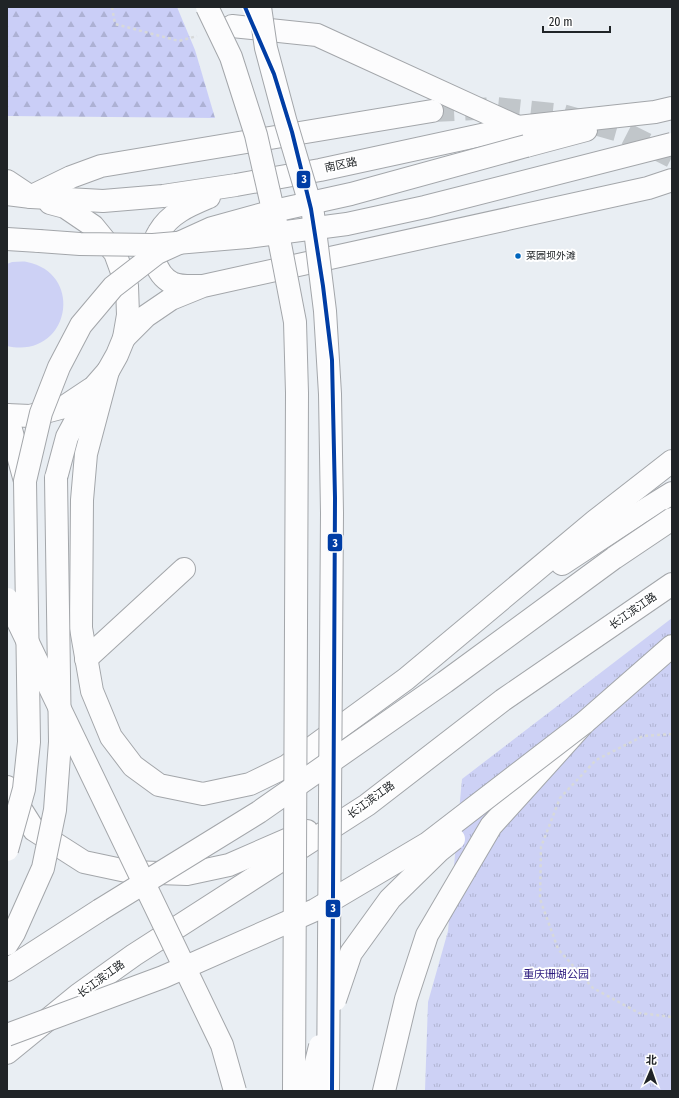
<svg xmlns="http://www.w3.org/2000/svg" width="679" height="1098" viewBox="0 0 679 1098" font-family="'Fira Sans Condensed','Noto Sans SC',sans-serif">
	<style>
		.grass { fill: #cdd1f5 }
		.forest { fill: url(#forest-firs) }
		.park { fill: url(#park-tufts) }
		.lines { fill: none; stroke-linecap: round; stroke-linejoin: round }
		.major-tunnel { stroke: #c1c6ca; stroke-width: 22; stroke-dasharray: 22 11; stroke-linecap: butt }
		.minor-casing { stroke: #a3a6aa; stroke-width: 24 }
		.major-casing { stroke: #a3a6aa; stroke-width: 24 }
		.path { stroke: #d7d9da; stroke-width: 2.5; stroke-dasharray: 3 3; stroke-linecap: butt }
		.minor { stroke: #fcfcfd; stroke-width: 22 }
		.major { stroke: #fcfcfd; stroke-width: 22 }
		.major-bridge-casing { stroke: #a3a6aa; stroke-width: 24; stroke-linecap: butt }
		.major-bridge { stroke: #fcfcfd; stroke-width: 22 }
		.metro-1-casing { stroke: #fff; stroke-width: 7 }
		.metro-1 { stroke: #003da5; stroke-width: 4 }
		.bus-dot { fill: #0065bd; stroke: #fff; stroke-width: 1.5 }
		.labels { text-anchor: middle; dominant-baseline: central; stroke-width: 4; stroke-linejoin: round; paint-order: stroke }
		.bus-label { font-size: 10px; fill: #202427; stroke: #fff; text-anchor: start }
		.street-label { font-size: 11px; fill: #202427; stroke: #fff }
		.park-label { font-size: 11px; fill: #2d1b7f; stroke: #fff }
		.line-badge { stroke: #fff; stroke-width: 1.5 }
		.badge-label { font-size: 11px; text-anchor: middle; font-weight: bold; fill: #fff }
	</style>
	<defs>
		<pattern id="forest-firs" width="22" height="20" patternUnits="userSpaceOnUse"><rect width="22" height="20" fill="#cacef7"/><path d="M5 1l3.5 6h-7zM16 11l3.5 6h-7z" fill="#adb1d4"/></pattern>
		<pattern id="park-tufts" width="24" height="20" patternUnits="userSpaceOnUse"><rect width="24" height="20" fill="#cdd1f5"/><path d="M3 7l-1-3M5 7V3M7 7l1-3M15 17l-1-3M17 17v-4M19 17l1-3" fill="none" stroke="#b0b3d2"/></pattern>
	</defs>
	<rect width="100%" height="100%" fill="#e9eef3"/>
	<path class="grass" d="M12 262C17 262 23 261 27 262 86 274 69 360 7 346V264Z"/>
	<path class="forest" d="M7 7H177L195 50 215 118 7 116Z"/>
	<path class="park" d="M672 618V1091H425L428 1002 448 931 462 779Z"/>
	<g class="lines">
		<path class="major-tunnel" d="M432 111 496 108 562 115 623 132 672 157"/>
		<defs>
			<g id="minor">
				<path d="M232 26 317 35 518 127"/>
				<path d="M7 181 31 197"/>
				<path d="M86 659 184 569"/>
			</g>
			<g id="major">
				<path d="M526 146 586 130"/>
				<path d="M7 194 31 197 103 201 163 196 236 185 320 170 518 127 655 112 672 108"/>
				<path d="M32 196 71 177 101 166 432 111"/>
				<path d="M50 203 65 207 93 226 115 253 127 286 128 315 124 338 117 355 108 371 94 387 67 437 56 478"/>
				<path d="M7 239 39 241"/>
				<path d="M200 286C191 286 180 287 172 283 155 274 148 249 159 232 170 213 190 205 209 197"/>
				<path d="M124 338 146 316 171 299 203 286 648 188 672 180"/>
				<path d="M108 371 86 454 82 500 81 628 92 691 111 737 133 766 159 785 203 794 250 784 287 766 406 679 595 521 672 461"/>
				<path d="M7 415 30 416 64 407 91 389"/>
				<path d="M7 415 25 481"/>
				<path d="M562 564 638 514 672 493"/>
				<path d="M7 787 34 830 84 862 131 872 187 874 229 865 307 831"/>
				<path d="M7 970 100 910"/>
				<path d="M7 1053 78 995 134 955 367 805 503 700 672 584"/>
				<path d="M384 1091 406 999 427 935 491 826 584 723 672 646"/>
			</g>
		</defs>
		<use href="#minor" class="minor-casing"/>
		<use href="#major" class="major-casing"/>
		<g class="path">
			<path d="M112 7 115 24 179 41 197 36"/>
			<path d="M672 734 643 736 596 760 560 798 541 847 540 899 558 949 593 988 639 1013 672 1017"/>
		</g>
		<use href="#minor" class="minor"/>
		<use href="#major" class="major"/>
		<defs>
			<g id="major-bridge">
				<path d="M207 7 231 57 256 135 276 223 295 322 297 393 294 1091"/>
				<path d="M260 7 266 48 286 123 313 214 325 311 330 394 332 513 328 1091"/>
				<path d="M39 241 80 244 153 245 247 237 347 224 425 207 672 144"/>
				<path d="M7 599 222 1045 235 1091"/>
				<path d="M7 850 24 789 29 742 25 481 41 413 59 367 81 325 113 287 157 253 212 228 274 211 351 194 526 146"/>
				<path d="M100 910 259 812 445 682 614 558 672 519"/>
				<path d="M7 944 14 933 43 868 55 810 60 742 56 478"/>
				<path d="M335 1000 351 953 390 899 439 851 454 839"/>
				<path d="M7 1035 163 977 315 910 428 843 584 723"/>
				<path d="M309 1091 320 1046"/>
			</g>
		</defs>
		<use href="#major-bridge" class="major-bridge-casing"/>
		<use href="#major-bridge" class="major-bridge"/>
		<defs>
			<path id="metro-1" d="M245 7 274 74 292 132 311 209 323 286 332 360 335 498 332 1091"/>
		</defs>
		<use href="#metro-1" class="metro-1-casing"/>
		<use href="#metro-1" class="metro-1"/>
	</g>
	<circle class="bus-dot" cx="518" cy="256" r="3.5"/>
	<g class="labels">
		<g class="bus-label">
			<text x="526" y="256">菜园坝外滩</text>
		</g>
		<g class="street-label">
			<text transform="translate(341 165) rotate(-12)">南区路</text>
			<text transform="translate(633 611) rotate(-35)">长江滨江路</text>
			<text transform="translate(371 800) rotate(-36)">长江滨江路</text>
			<text transform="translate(101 979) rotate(-36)">长江滨江路</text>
		</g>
		<g class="park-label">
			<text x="556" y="974">重庆珊瑚公园</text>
		</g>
	</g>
	<g class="line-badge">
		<rect x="296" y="170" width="15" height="19" rx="4" fill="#003da5"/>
		<rect x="327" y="533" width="16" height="19" rx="4" fill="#003da5"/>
		<rect x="325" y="899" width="16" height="19" rx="4" fill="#003da5"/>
	</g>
	<g class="badge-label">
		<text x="304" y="183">3</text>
		<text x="335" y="547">3</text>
		<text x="333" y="912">3</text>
	</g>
	<rect width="679" height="1098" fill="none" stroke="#202427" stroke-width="16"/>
	<g transform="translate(651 1070) rotate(2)" stroke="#ffffff" stroke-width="3" paint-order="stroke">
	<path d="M0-3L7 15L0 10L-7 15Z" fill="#202427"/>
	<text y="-6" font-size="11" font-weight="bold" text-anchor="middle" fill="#202427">北</text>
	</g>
	<path d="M543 26v6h67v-6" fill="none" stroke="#202427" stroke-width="2"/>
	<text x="549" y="26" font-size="12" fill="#202427" stroke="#ffffff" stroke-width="3" paint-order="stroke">20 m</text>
</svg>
